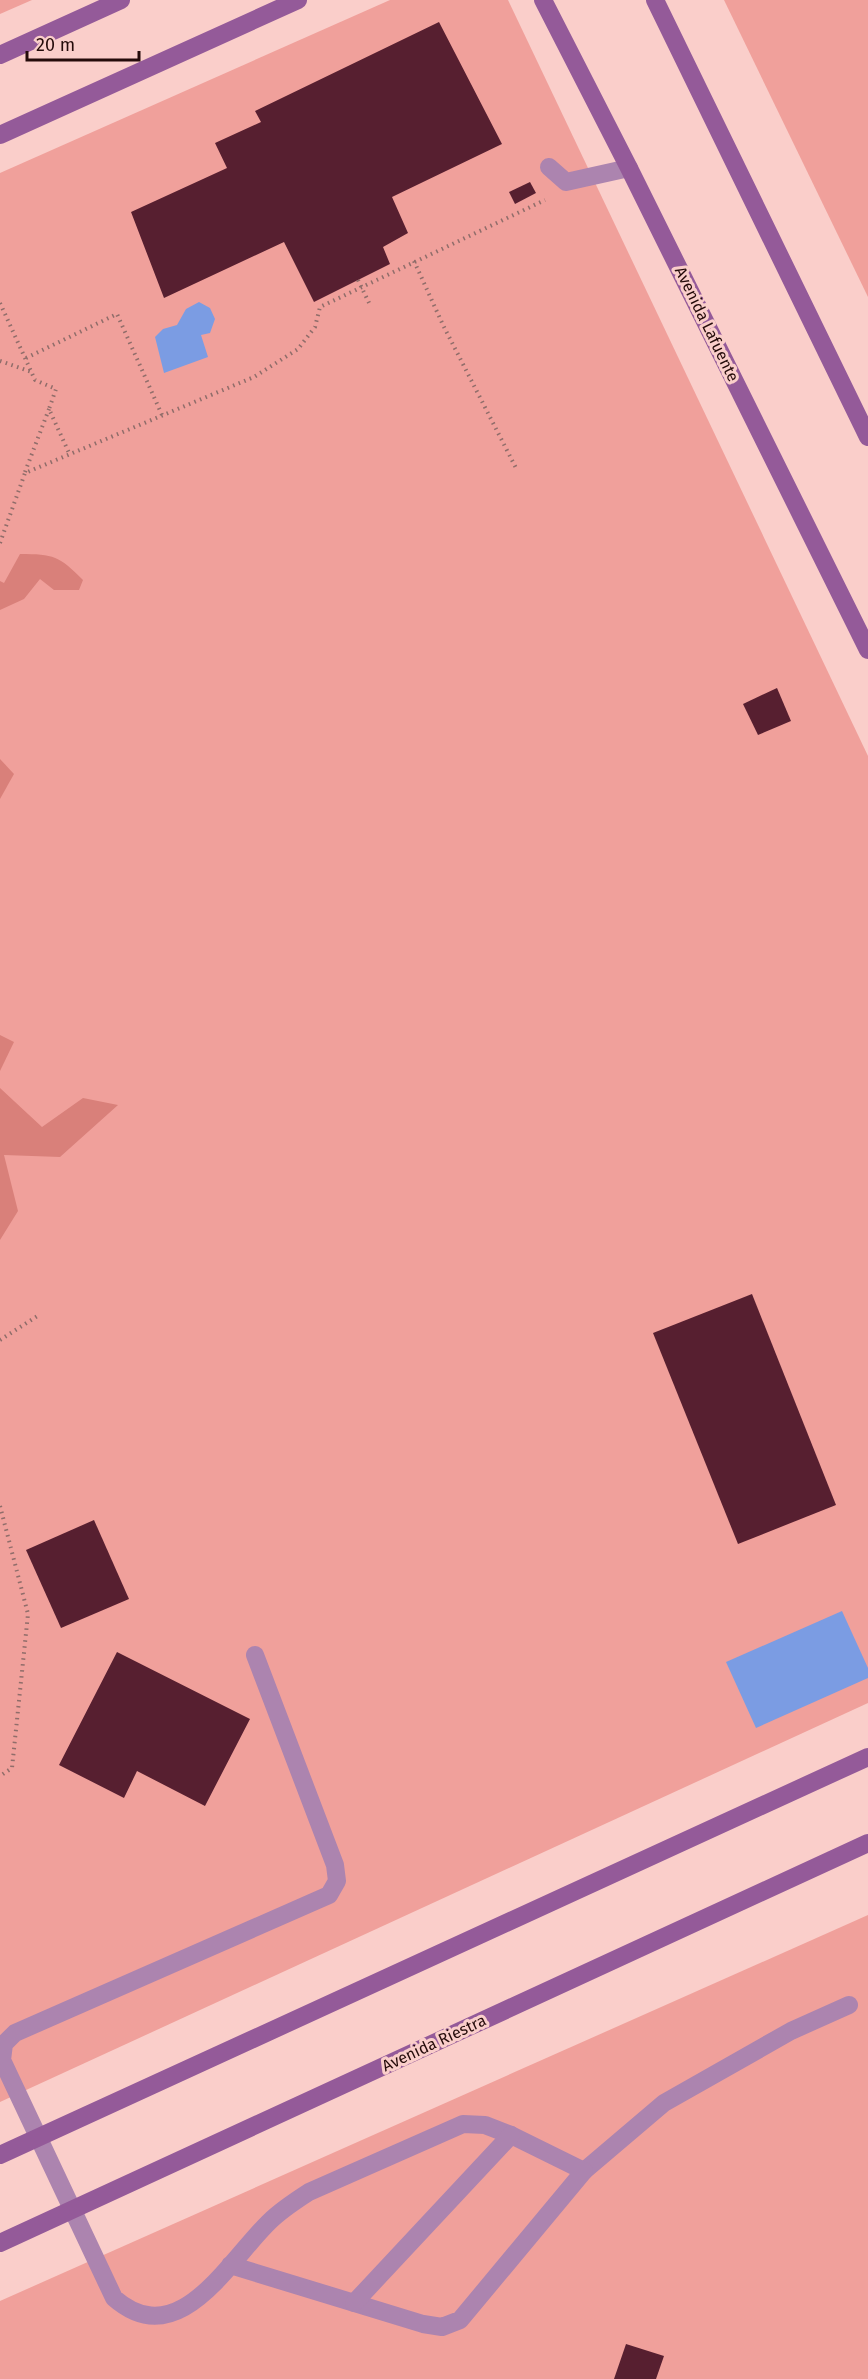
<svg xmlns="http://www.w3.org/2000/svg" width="868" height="2379" viewBox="0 0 868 2379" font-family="'Fira Sans',sans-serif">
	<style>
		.green { fill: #f0a09b }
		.forest { fill: #d9807a }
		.water { fill: #7b9ce3 }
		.building { fill: #571f30 }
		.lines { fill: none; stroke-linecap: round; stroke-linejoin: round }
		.path { stroke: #906d6a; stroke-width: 4; stroke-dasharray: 1.5 4.5; stroke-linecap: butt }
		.lane { stroke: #ac84af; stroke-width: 18 }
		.secondary { stroke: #945a99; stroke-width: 18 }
		.path-bridge { stroke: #906d6a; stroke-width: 4; stroke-dasharray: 1.5 4.5; stroke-linecap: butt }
		.labels { text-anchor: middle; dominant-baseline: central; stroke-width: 6; stroke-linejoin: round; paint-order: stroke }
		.street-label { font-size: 16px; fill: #240b0a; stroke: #faceca }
	</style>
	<rect width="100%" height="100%" fill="#faceca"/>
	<g class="green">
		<path d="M0 0H32L0 14Z"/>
		<path d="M390 0H508L868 756V1703L0 2102V173Z"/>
		<path d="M724 0H868V297Z"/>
		<path d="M868 1915V2379H0V2301Z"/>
	</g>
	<g class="forest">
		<path d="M20 554C54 554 59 556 83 580L79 590H54L40 579 24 599 0 610V581L4 583Z"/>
		<path d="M0 759 14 774 0 799Z"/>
		<path d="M0 1035 14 1042 0 1071Z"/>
		<path d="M0 1088 42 1127 83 1098 118 1105 60 1157 4 1155 18 1211 0 1240Z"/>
	</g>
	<g class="water">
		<path d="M199 302 210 308 215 319 210 333 201 335 208 357 164 373 155 337 163 329 177 325 186 309Z"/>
		<path d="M842 1611 868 1668V1678L756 1728 726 1662Z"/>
	</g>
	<g class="building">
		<path d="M439 22 502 144 392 197 408 233 383 247 390 264 314 302 284 242 164 298 131 212 227 168 215 143 261 122 255 111Z"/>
		<path d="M530 182 536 193 515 204 509 192Z"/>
		<path d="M777 688 791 721 758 735 743 704Z"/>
		<path d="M752 1294 836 1505 738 1544 653 1333Z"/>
		<path d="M94 1520 129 1599 61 1628 26 1550Z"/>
		<path d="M117 1652 250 1719 205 1806 137 1771 124 1798 59 1765Z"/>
		<path d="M626 2344 664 2356 656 2379H614Z"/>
	</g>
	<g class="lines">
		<g class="path">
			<path d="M414 261 443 325 516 468"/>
			<path d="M0 303 35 380 56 389 49 409 69 453"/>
			<path d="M26 358 117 314 162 415"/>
			<path d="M0 361 32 372"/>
			<path d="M25 472 49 409"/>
			<path d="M0 543 25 473 254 377 298 349 315 327 320 307 545 200"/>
			<path d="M0 1340 39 1315"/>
			<path d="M0 1506 28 1614 12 1768 0 1776"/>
		</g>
		<g class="lane">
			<path d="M549 167 566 182 629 168"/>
			<path d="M584 2171 664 2103 791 2031 849 2005"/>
			<path d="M230 2265 423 2324 442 2327 460 2320 584 2171 511 2135 485 2125 463 2124 309 2192C295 2201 281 2210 269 2222 227 2263 178 2354 114 2298L2 2060 4 2044 15 2033 329 1895 337 1881 335 1865 255 1655"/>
			<path d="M354 2303 511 2135"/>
		</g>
		<g class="secondary">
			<path d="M543 0 629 168 868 650"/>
			<path d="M655 0 868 437"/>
			<path d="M0 55 121 0"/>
			<path d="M0 135 298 0"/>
			<path d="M0 2155 868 1757"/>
			<path d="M0 2243 868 1843"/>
		</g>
		<path class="path-bridge" d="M358 280 371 307"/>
	</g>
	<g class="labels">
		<g class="street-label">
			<text transform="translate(707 324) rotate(64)">Avenida Lafuente</text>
			<text transform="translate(434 2043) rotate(-25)">Avenida Riestra</text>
		</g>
	</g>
	<path d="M27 51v9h112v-9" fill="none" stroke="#240b0a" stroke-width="3"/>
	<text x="36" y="51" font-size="18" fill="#240b0a" stroke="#faceca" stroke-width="4.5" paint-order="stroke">20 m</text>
</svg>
